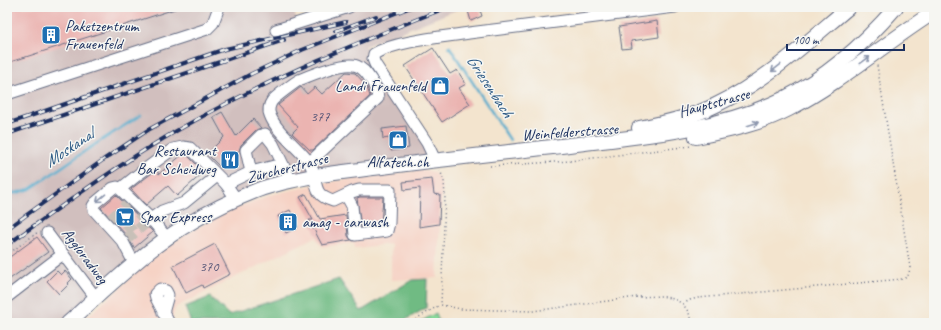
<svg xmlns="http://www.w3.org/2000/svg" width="941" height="330" viewBox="0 0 941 330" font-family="Caveat,sans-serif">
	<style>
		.built { fill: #f6d2c4 }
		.industrial { fill: #d1bfbe }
		.green { fill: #8adb9b; stroke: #52857c }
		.forest { fill: #6fbb83; stroke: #457570 }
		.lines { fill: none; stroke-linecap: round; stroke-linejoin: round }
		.stream { stroke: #4fabcd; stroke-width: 2.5 }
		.building { fill: #ebb4b1 }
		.minor-tunnel { stroke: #c8c0b8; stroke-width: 11; stroke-dasharray: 11 5.5; stroke-linecap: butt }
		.minor-casing { stroke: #676e85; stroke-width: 13 }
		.major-casing { stroke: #676e85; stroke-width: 16 }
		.path { stroke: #676e85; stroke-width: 1.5; stroke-dasharray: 1 3; stroke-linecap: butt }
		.minor { stroke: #fff; stroke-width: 11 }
		.major { stroke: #fff; stroke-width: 14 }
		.rail-casing { stroke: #1b2f5e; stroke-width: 4 }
		.rail { stroke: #f6f6f2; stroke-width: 2.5; stroke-dasharray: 8; stroke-linecap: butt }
		.oneway { stroke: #8d97ae }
		.labels { text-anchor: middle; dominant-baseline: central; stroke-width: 3; stroke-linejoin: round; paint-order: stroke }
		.number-label { font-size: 14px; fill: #4f5073 }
		.poi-label { font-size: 16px; fill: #1b2f5e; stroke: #f6f6f2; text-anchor: start }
		.street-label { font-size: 16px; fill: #1b2f5e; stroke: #f6f6f2 }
		.water-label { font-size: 17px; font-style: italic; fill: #2d5a85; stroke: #f6f6f2 }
	</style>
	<rect width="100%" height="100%" fill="#f6f6f2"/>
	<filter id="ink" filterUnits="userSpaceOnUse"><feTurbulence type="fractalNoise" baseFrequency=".025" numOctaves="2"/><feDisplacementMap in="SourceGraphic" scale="8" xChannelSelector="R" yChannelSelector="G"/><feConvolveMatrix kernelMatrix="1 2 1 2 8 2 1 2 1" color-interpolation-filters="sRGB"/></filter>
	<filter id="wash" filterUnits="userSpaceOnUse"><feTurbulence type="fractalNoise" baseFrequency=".012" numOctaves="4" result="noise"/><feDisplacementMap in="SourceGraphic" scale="16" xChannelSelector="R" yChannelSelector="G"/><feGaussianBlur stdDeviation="0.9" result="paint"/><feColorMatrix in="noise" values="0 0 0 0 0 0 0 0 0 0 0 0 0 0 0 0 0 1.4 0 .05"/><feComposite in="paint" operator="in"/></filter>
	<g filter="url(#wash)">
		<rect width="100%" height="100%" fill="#f3e4ce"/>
		<path class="built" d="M425 170 433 172 438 177 442 187 437 278 391 280V244L355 248 354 243 322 247 315 237 176 307 171 322V323H80L118 290 140 268 172 243 207 222 238 207 274 194 310 186 342 180Z"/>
		<path class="industrial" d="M7 7H292L297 20 354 7H464L365 46 435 160 314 176 198 218 68 323H7Z"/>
		<path class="green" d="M436 313 439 323H418Z"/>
		<path class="forest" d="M339 279 361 311 412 280 427 279 426 308 400 323H191L185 307 210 297 229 315Z"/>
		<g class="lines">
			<g class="stream">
				<path d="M449 46 510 140"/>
				<path d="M7 193H16L30 189 91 147 141 115"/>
				<path d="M548 318 550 323"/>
			</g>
		</g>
		<g id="blocks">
			<g class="building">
				<path d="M7 7H178V8L7 63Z"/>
				<path d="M477 7H479L482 16 471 21 468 11Z"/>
				<path d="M657 21 659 37 631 41 632 48 622 49 619 27Z"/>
				<path d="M433 48 450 74 457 70 466 84 459 88 470 104 442 122 405 66Z"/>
				<path d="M346 72 355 73 366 85 370 96 313 150H310L292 133 298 127 278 105 301 87 307 94 315 87 322 94Z"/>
				<path d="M222 112 236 136 253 119 261 128 256 130 241 145 239 151 235 155 238 158 229 166 226 163 221 168 207 154 224 137 213 117Z"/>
				<path d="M406 126 409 148 391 151 389 138 383 139 382 129Z"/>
				<path d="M183 154 187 155 204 172 177 196 168 186 146 205 131 189 156 170 159 174Z"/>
				<path d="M432 179 434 194 440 195 439 224 419 227 420 188 404 190 403 182Z"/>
				<path d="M306 194 320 219 346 215 348 236 351 240 322 245 309 220H313L300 197Z"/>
				<path d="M116 195 141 219 143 225 145 227 149 228 153 232 134 248 128 237 101 208Z"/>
				<path d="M360 197H383L381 225 361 227 357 198Z"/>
				<path d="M290 210 298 227 286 233 278 216Z"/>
				<path d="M37 237 48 252 7 281V259Z"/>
				<path d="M215 244 230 274 203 288 202 285 186 293 173 266Z"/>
				<path d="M57 271 61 275 65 271 72 279 68 283 69 284 59 294 47 281Z"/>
			</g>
		</g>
	</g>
	<g filter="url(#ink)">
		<use href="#blocks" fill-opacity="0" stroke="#676e85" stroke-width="1"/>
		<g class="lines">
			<g class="minor-tunnel">
				<path d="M111 219 127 204"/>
				<path d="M125 231 143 216"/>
				<path d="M126 240 148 221"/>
			</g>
			<defs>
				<g id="minor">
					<path d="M276 30 349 7"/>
					<path d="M7 94 207 29 213 23 219 7"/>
					<path d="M435 160 427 143 375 64 373 59 374 54C395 41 444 37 469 33 538 24 606 16 675 7"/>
					<path d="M309 163 378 98C377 88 367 70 357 66 345 61 311 75 299 80 294 83 275 97 272 101 269 105 268 111 270 115 276 132 299 148 309 162 320 180 309 194 333 201L352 192 359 190H390L389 223 387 231 355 235 352 206 346 195"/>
					<path d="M251 172 246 150 261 135 265 134 273 144 291 181"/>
					<path d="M226 184 251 172 282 164"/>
					<path d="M120 189 140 173 173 149 183 147 190 148 226 184 236 199"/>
					<path d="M148 221 162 211 184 203 217 176"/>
					<path d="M47 233 96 298"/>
					<path d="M134 263 123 242 94 210 93 206 95 203 113 188 117 187 120 189 151 219 167 238"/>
					<path d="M7 297 63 254"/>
					<path d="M163 313 168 295 166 291 160 289 155 294 156 298 169 323"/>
				</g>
				<g id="major">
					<path d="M639 128C665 123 692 117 716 105 766 81 806 43 849 7"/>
					<path d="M696 137C728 131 760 124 789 109 841 82 885 43 934 12"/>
					<path d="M68 323C90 303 111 283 134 264 169 233 210 209 253 192 272 184 294 180 314 176 399 164 484 155 569 145 642 136 716 131 783 99 827 77 864 44 896 7"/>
				</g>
			</defs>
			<use href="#minor" class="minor-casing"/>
			<use href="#major" class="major-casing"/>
			<g class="path">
				<path d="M490 166 569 161 691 146"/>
				<path d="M440 170 444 181 445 197 441 305 461 309 533 311 637 297 661 296 674 299 683 304 689 313 691 323"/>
				<path d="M7 255 38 232"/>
				<path d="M683 304 690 300 698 298 902 279C909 277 909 274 910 267L877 65"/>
				<path d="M409 323 440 305"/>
			</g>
			<use href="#minor" class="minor"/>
			<use href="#major" class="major"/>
			<defs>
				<g id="rail">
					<path d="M336 31 376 16"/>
					<path d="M7 124 225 49 346 22"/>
					<path d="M7 134 284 40"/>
					<path d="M7 229 103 160 148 130 251 74 302 50 411 7"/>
					<path d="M7 245C68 202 128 157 194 121 275 76 361 41 448 7"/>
				</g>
			</defs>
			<use href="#rail" class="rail-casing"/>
			<use href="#rail" class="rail"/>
		</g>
		<defs><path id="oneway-shaft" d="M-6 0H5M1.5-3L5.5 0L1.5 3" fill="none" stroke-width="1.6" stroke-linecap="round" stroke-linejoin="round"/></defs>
		<g class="oneway">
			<use href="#oneway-shaft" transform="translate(865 60) rotate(-36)"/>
			<use href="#oneway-shaft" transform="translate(776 68) rotate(142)"/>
			<use href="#oneway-shaft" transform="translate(753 124) rotate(-18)"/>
			<use href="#oneway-shaft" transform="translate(101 198) rotate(140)"/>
		</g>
	</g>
	<defs>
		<symbol id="building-square" viewBox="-11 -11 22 22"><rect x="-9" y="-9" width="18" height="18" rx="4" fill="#1f6fb2" stroke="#f6f6f2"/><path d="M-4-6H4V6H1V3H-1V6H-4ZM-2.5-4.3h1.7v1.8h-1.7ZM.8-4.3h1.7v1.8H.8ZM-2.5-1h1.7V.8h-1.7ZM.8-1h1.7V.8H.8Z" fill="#fff"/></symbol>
		<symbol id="shop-square" viewBox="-11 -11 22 22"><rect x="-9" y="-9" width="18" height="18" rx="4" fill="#1f6fb2" stroke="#f6f6f2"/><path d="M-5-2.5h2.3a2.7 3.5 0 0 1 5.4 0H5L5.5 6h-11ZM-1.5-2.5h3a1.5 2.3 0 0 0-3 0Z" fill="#fff"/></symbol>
		<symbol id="restaurant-square" viewBox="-11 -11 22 22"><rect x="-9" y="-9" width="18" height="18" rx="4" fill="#1f6fb2" stroke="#f6f6f2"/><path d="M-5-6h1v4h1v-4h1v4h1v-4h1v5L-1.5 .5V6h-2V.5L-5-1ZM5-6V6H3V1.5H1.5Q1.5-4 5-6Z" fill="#fff"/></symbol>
		<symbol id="supermarket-square" viewBox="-11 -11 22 22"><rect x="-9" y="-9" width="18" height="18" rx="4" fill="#1f6fb2" stroke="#f6f6f2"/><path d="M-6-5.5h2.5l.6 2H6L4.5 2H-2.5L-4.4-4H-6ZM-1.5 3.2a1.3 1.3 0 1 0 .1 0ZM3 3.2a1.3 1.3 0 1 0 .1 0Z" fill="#fff"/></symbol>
	</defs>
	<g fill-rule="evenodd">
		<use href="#building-square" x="40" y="24" width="22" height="22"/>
		<use href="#shop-square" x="429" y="75" width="22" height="22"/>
		<use href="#shop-square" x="387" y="129" width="22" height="22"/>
		<use href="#restaurant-square" x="219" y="149" width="22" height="22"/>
		<use href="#supermarket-square" x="114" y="206" width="22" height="22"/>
		<use href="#building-square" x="277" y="211" width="22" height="22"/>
	</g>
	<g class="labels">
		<g class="number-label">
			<text x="320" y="116">377</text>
			<text x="209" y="266">370</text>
		</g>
		<g class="poi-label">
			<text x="65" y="26">Paketzentrum<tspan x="65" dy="18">Frauenfeld</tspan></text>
			<text x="426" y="86" text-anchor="end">Landi Frauenfeld</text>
			<text x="216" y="151" text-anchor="end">Restaurant<tspan x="216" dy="18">Bar Scheidweg</tspan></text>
			<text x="398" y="162" text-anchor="middle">Alfatech.ch</text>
			<text x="139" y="217">Spar Express</text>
			<text x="302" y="222">amag - carwash</text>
		</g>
		<g class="street-label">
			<text transform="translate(714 103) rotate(-15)">Hauptstrasse</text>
			<text transform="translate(570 132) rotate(-4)">Weinfelderstrasse</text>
			<text transform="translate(287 168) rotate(-14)">Zürcherstrasse</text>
			<text transform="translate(85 256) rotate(53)">Aggloradweg</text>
		</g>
		<g class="water-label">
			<text transform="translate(490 86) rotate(57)">Griesenbach</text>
			<text transform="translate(69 148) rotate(-34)">Moskanal</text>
		</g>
	</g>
	<rect width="941" height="330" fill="none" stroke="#f6f6f2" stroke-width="24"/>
	<path d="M787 44v6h117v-6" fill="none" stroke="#1b2f5e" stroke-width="2"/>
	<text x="793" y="44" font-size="12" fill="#1b2f5e" stroke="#f6f6f2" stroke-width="3" paint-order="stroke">100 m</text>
</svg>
